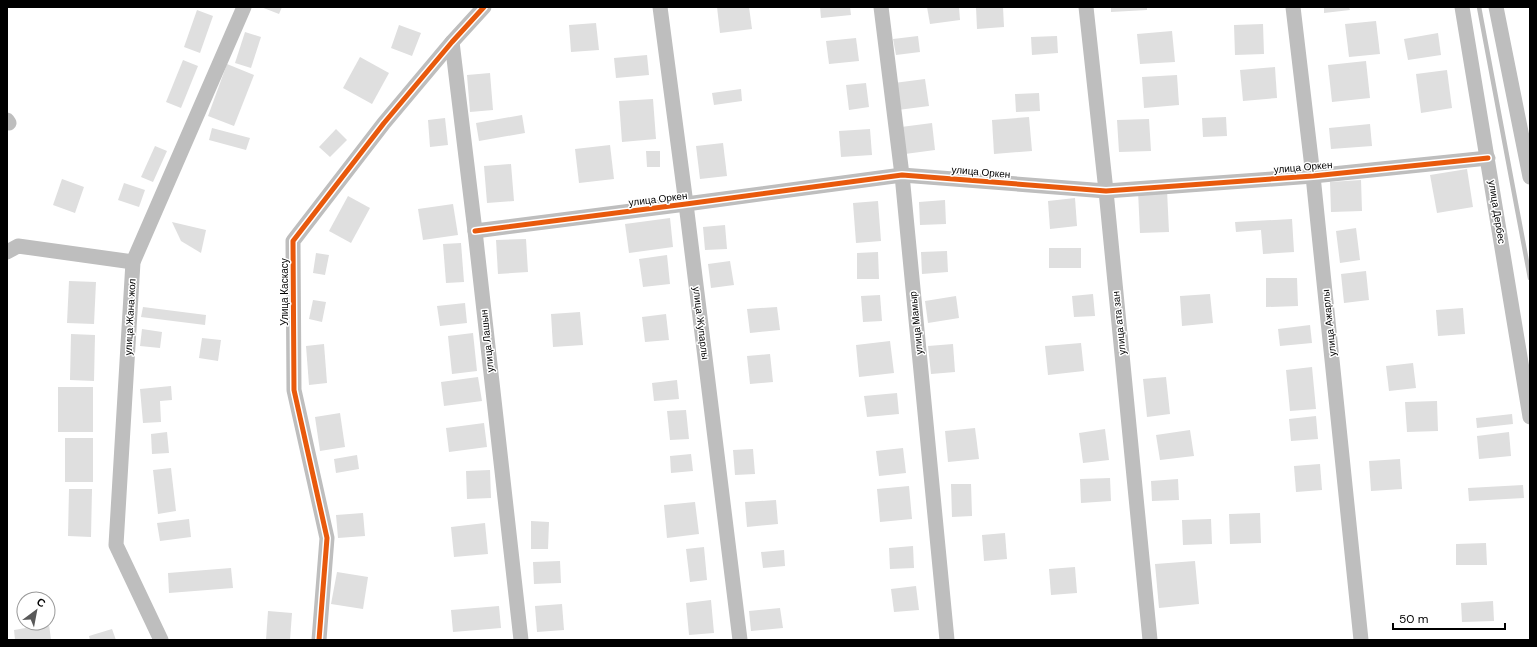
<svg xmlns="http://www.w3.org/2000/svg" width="1537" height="647" viewBox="0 0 1537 647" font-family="'DM Sans',sans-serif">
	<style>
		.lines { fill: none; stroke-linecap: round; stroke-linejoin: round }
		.stream { stroke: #bebebe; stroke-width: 4.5 }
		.building { fill: #dfdfdf }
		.minor { stroke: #bebebe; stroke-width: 15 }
		.cycleway-casing { stroke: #fff; stroke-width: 8 }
		.cycleway { stroke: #e8590c; stroke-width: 5 }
		.labels { text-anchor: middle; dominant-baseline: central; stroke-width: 3; stroke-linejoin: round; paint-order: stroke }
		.street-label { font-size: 10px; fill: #000; stroke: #fff }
	</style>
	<rect width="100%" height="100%" fill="#fff"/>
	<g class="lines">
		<path class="stream" d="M1479 7 1530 278"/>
	</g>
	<g class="building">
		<path d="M261 7H282L279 14Z"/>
		<path d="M717 7H749L752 29 720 33Z"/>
		<path d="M820 7H850L851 15 821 18Z"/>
		<path d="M927 7H959L960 20 930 24Z"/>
		<path d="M976 7H1003L1004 27 977 29Z"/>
		<path d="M1111 7H1147V10L1111 12Z"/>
		<path d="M1324 7H1349L1350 10 1324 13Z"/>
		<path d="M197 10 213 16 200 53 184 47Z"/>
		<path d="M1376 21 1380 54 1349 57 1345 24Z"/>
		<path d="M596 23 599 50 571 52 569 25Z"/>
		<path d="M1263 24 1264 54 1235 55 1234 25Z"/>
		<path d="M399 25 421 33 412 56 391 48Z"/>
		<path d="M1172 31 1175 62 1140 64 1137 34Z"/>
		<path d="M245 32 261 37 251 68 235 63Z"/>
		<path d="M1438 33 1441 55 1408 60 1404 39Z"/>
		<path d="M918 36 920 52 896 55 893 39Z"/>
		<path d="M1057 36 1058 53 1032 55 1031 37Z"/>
		<path d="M856 38 859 61 829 64 826 41Z"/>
		<path d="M647 55 649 75 616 78 614 58Z"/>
		<path d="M360 57 389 73 372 104 343 88Z"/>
		<path d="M183 60 198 66 181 108 166 102Z"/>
		<path d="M1366 61 1370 98 1332 102 1328 65Z"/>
		<path d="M227 64 254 75 234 126 208 116Z"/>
		<path d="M1275 67 1277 98 1243 101 1240 70Z"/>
		<path d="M1447 70 1452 108 1421 113 1416 74Z"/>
		<path d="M490 73 493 110 470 112 467 75Z"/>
		<path d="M1177 75 1179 105 1144 108 1142 77Z"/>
		<path d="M925 79 929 106 898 110 894 83Z"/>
		<path d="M866 83 869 107 849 110 846 85Z"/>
		<path d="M741 89 742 101 714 105 712 93Z"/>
		<path d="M1039 93 1040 111 1016 112 1015 94Z"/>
		<path d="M653 99 656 139 622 142 619 101Z"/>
		<path d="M522 115 525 133 479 141 476 123Z"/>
		<path d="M1029 117 1032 151 994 154 992 120Z"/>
		<path d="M1226 117 1227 136 1203 137 1202 118Z"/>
		<path d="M445 118 448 145 430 147 428 120Z"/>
		<path d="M1149 119 1151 151 1119 152 1117 120Z"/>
		<path d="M932 123 935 150 905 154 901 127Z"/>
		<path d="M1370 124 1372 146 1331 149 1329 128Z"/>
		<path d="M212 128 250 138 246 150 209 140Z"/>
		<path d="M336 129 347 140 330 157 319 147Z"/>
		<path d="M870 129 872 155 841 157 839 131Z"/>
		<path d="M723 143 727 176 700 179 696 146Z"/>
		<path d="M610 145 614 179 579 183 575 149Z"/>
		<path d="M155 146 167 151 153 182 141 177Z"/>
		<path d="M646 151H660V167H647Z"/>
		<path d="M511 164 514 201 487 203 484 166Z"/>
		<path d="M1467 169 1473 207 1437 213 1430 175Z"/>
		<path d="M62 179 84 187 75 213 53 205Z"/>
		<path d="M1361 180 1362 211 1331 212 1330 182Z"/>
		<path d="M124 183 145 190 139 207 118 200Z"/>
		<path d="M1167 190 1169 232 1140 233 1138 191Z"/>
		<path d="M348 196 370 208 351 243 329 231Z"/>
		<path d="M1075 198 1077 226 1050 229 1048 201Z"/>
		<path d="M945 200 946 224 920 225 919 202Z"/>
		<path d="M878 201 881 241 856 243 853 203Z"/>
		<path d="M453 204 458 235 423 240 418 209Z"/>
		<path d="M670 218 673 247 629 253 625 224Z"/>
		<path d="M1292 219 1294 252 1263 254 1261 230 1236 232 1235 222Z"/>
		<path d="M172 222 206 230 201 253 181 241Z"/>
		<path d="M725 225 727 249 705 250 703 227Z"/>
		<path d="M1356 228 1360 260 1340 263 1336 231Z"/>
		<path d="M526 239 528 272 498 274 496 240Z"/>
		<path d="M461 243 464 282 446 283 443 244Z"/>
		<rect x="1049" y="248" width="32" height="20"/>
		<path d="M947 251 948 272 922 274 921 252Z"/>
		<path d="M878 252 879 279H857V253Z"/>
		<path d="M316 253 329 255 325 275 313 273Z"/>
		<path d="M667 255 670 284 643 287 639 259Z"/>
		<path d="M730 261 734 285 711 288 708 264Z"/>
		<path d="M1366 271 1369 300 1344 303 1341 274Z"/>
		<path d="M1266 278H1297L1298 306 1266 307Z"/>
		<path d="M69 281 96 282 94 324 67 323Z"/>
		<path d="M1093 294 1095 316 1074 317 1072 296Z"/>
		<path d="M1210 294 1213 323 1182 326 1180 296Z"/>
		<path d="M880 295 882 321 863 322 861 296Z"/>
		<path d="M956 296 959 318 928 323 925 301Z"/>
		<path d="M313 300 326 302 322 322 309 319Z"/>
		<path d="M465 303 467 323 440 326 437 306Z"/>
		<path d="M143 307 206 315 205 325 141 317Z"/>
		<path d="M777 307 780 330 750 333 747 309Z"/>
		<path d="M1463 308 1465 334 1438 336 1436 310Z"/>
		<path d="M580 312 583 345 553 347 551 314Z"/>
		<path d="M666 314 669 340 645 342 642 317Z"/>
		<path d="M1310 325 1312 343 1280 346 1278 329Z"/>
		<path d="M142 329 162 332 160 348 140 346Z"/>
		<path d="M473 333 477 371 452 374 448 336Z"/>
		<path d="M71 334 95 335 94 381 70 380Z"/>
		<path d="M202 338 221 340 218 361 199 358Z"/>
		<path d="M890 341 894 373 859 377 856 345Z"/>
		<path d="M1081 343 1084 371 1048 375 1045 346Z"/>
		<path d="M324 344 327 383 309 385 306 346Z"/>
		<path d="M953 344 955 372 931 374 928 346Z"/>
		<path d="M770 354 773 382 750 384 747 356Z"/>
		<path d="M1413 363 1416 388 1389 391 1386 366Z"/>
		<path d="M1312 367 1316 409 1290 411 1286 370Z"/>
		<path d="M478 377 482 401 444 406 441 382Z"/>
		<path d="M1166 377 1170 414 1147 417 1143 379Z"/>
		<path d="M677 380 679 399 654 401 652 383Z"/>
		<path d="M171 386 172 400 160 401 161 422 143 423 140 389Z"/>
		<rect x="58" y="387" width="35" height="45"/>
		<path d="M897 393 899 414 867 417 864 396Z"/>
		<path d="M1437 401 1438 431 1407 432 1405 402Z"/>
		<path d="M686 410 689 439 670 440 667 411Z"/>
		<path d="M340 413 345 447 320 451 315 417Z"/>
		<path d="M1512 414 1513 424 1477 428 1476 418Z"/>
		<path d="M1316 416 1318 439 1291 441 1289 419Z"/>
		<path d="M484 423 487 447 449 452 446 428Z"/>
		<path d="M975 428 979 459 948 462 945 431Z"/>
		<path d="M1105 429 1109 460 1083 463 1079 433Z"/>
		<path d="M1190 430 1194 456 1160 460 1156 435Z"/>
		<path d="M167 432 169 453 152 454 151 434Z"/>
		<path d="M1509 432 1511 456 1479 459 1477 436Z"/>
		<rect x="65" y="438" width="28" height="44"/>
		<path d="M903 448 906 473 879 476 876 451Z"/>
		<path d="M753 449 755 474 735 475 733 450Z"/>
		<path d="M691 454 693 471 671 473 670 456Z"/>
		<path d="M357 455 359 469 336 473 334 459Z"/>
		<path d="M1400 459 1402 489 1371 491 1369 461Z"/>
		<path d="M1320 464 1322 490 1296 492 1294 466Z"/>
		<path d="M171 468 176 511 158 514 153 470Z"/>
		<path d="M490 470 491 498 467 499 466 471Z"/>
		<path d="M1110 478 1111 501 1081 503 1080 479Z"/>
		<path d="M1178 479 1179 500 1152 501 1151 481Z"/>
		<path d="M951 484H971L972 516 952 517Z"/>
		<path d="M1523 485 1524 498 1469 501 1468 488Z"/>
		<path d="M909 486 912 519 880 522 877 489Z"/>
		<path d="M69 489H92L91 537 68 536Z"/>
		<path d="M776 500 778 524 747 527 745 502Z"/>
		<path d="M695 502 699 534 667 538 664 505Z"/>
		<path d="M363 513 365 536 338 538 336 515Z"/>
		<path d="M1260 513 1261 543 1230 544 1229 514Z"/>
		<path d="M189 519 191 537 160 541 157 523Z"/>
		<path d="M1211 519 1212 544 1183 545 1182 520Z"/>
		<path d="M531 521 549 522 548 549H531Z"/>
		<path d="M485 523 488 554 454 557 451 527Z"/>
		<path d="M1005 533 1007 559 984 561 982 535Z"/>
		<path d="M1486 543 1487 565H1456V544Z"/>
		<path d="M913 546 914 568 890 569 889 548Z"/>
		<path d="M704 547 707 580 690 582 686 549Z"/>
		<path d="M784 550 785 566 763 568 761 552Z"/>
		<path d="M560 561 561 583 534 584 533 562Z"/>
		<path d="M1195 561 1199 604 1159 608 1155 564Z"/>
		<path d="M1075 567 1077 593 1051 595 1049 569Z"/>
		<path d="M231 568 233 588 169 593 168 573Z"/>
		<path d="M337 572 368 577 363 609 331 604Z"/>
		<path d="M916 586 919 610 894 612 891 589Z"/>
		<path d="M711 600 714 633 689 635 686 603Z"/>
		<path d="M1493 601 1494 621 1462 622 1461 603Z"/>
		<path d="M562 604 564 630 537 632 535 606Z"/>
		<path d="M499 606 501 628 453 632 451 610Z"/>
		<path d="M780 608 783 628 751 631 749 611Z"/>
		<path d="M268 611 292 613 290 640H266Z"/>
		<path d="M49 624 51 640H15L14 630Z"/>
		<path d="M112 629 116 640H90L89 636Z"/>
	</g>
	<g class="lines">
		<g class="minor">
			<path d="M660 7 686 204 740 640"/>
			<path d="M881 7 902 175 947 640"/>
			<path d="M1086 7 1106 191 1150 640"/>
			<path d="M1293 7 1313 176 1361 640"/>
			<path d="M1462 7 1530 417"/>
			<path d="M1496 7 1530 177"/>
			<path d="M452 42 475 231 521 640"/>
			<path d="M7 120 9 123"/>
			<path d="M475 231 686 204 902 175 1106 191 1313 176 1488 158"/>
			<path d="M7 252 18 246 133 262"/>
			<path d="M161 640 116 545 133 262 244 7"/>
			<path d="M319 640 327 538 294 390 293 241 384 123 452 42 484 7"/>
		</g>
		<defs>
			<g id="cycleway">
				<path d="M475 231 686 204 902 175 1106 191 1313 176 1488 158"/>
				<path d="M319 640 327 538 294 390 293 241 384 123 452 42 484 7"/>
			</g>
		</defs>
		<use href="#cycleway" class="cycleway-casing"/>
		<use href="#cycleway" class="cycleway"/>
	</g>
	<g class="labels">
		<g class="street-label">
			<text transform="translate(1303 167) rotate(-5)">улица Оркен</text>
			<text transform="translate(981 172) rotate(5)">улица Оркен</text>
			<text transform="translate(658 199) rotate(-7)">улица Оркен</text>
			<text transform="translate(1497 212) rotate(81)">улица Дербес</text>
			<text transform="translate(284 292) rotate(-90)">Улица Каскасу</text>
			<text transform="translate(130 317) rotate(-87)">улица Жана жол</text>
			<text transform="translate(701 323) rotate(83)">улица Жупарлы</text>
			<text transform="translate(916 323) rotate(-96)">улица Мамыр</text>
			<text transform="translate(1119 323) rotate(-96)">улица ата зан</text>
			<text transform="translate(1329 323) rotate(-96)">улица Ажарлы</text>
			<text transform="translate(487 341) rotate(-96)">улица Лашын</text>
		</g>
	</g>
	<rect width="1537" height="647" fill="none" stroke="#000000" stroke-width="16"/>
	<g transform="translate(36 611) rotate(32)"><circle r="19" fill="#ffffff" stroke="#999999"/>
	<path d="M0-3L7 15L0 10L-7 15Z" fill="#595959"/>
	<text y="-6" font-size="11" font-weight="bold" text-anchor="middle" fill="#000000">С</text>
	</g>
	<path d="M1393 623v6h112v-6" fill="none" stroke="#000000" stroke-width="2"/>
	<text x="1399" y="623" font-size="12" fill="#000000" stroke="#ffffff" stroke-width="3" paint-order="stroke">50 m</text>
</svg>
